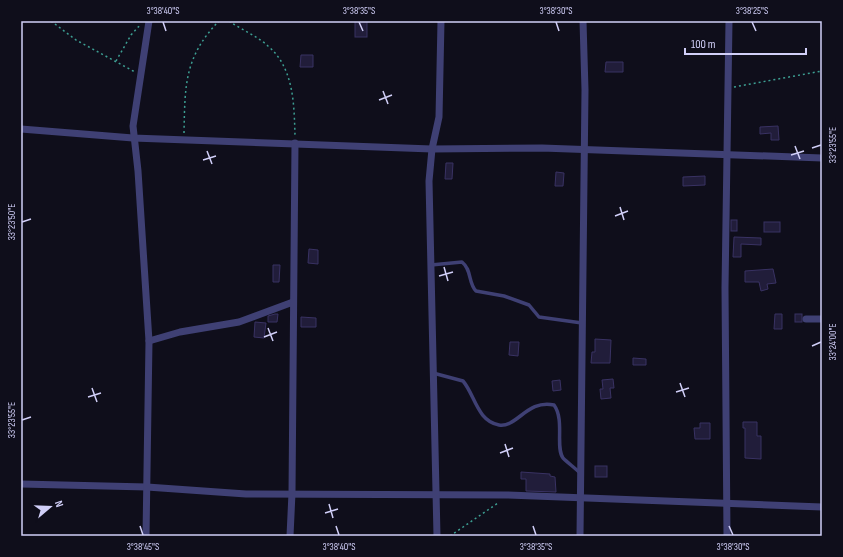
<svg xmlns="http://www.w3.org/2000/svg" width="843" height="557" viewBox="0 0 843 557" font-family="'Sofia Sans Condensed',sans-serif">
	<style>
		.building { fill: #211d3a; stroke: #393263 }
		.lines { fill: none; stroke-linecap: round; stroke-linejoin: round }
		.path { stroke: #3d9f93; stroke-width: 1.5; stroke-dasharray: 2 3; stroke-linecap: butt }
		.lane { stroke: #3f4074; stroke-width: 3.5 }
		.street { stroke: #3f4074; stroke-width: 7 }
		.ticks { fill: none; stroke: #d1cff8; stroke-width: 1.5 }
		.neatline { fill: none; stroke: #d1cff8; stroke-width: 1.5 }
		.ticks-label { font-size: 10px; text-anchor: middle; fill: #d1cff8 }
	</style>
	<rect width="100%" height="100%" fill="#0f0e1b"/>
	<g class="building">
		<rect x="355" y="21" width="12" height="16"/>
		<path d="M301 55H313V67H300Z"/>
		<path d="M606 62H623V72H605Z"/>
		<path d="M778 126 779 140H771V133L760 134V127Z"/>
		<path d="M446 163H453L452 179H445Z"/>
		<path d="M556 172 564 173 563 186H555Z"/>
		<path d="M705 176V185L683 186V177Z"/>
		<rect x="731" y="220" width="6" height="11"/>
		<rect x="764" y="222" width="16" height="10"/>
		<path d="M734 237 761 238V245L741 244V257H733Z"/>
		<path d="M309 249 318 250V264L308 263Z"/>
		<path d="M273 265H280L279 282H273Z"/>
		<path d="M773 269 776 283 767 284 768 289 761 291 759 282H745V271Z"/>
		<path d="M275 314H278L277 322H268V316Z"/>
		<path d="M775 314H782V329H774Z"/>
		<rect x="795" y="314" width="7" height="8"/>
		<path d="M301 317 316 318V327H301Z"/>
		<path d="M255 322 266 323 264 338 254 337Z"/>
		<path d="M595 339 611 340 610 363H591L592 352H595Z"/>
		<path d="M510 342H519L518 356 509 355Z"/>
		<path d="M633 358 646 359V365H633Z"/>
		<path d="M613 379 614 388H610L611 398 601 399 600 389H603L602 380Z"/>
		<path d="M560 380 561 390 553 391 552 381Z"/>
		<path d="M743 422H757V436H761V459L745 458V428H743Z"/>
		<path d="M700 423H710V439H695L694 428H700Z"/>
		<rect x="595" y="466" width="12" height="11"/>
		<path d="M521 472 550 474V476L555 477 556 492 526 491V479H521Z"/>
	</g>
	<g class="lines">
		<g class="path">
			<path d="M51 21 76 40 135 72"/>
			<path d="M229 21C242 30 257 36 268 46 294 68 294 104 295 135"/>
			<path d="M116 61 131 35 141 24"/>
			<path d="M734 87 822 71"/>
			<path d="M184 133C185 86 184 57 219 21"/>
			<path d="M450 536 498 503"/>
		</g>
		<g class="lane">
			<path d="M431 265 462 262C472 270 468 283 476 291L504 296 529 305 539 317 582 323"/>
			<path d="M433 373 463 381C475 395 477 421 499 425 517 428 527 399 554 405 565 420 555 447 563 458 568 463 575 468 580 473"/>
		</g>
		<g class="street">
			<path d="M21 129 133 138 432 149 542 148 822 158"/>
			<path d="M806 319H822"/>
			<path d="M149 341 180 332 239 322 293 302"/>
			<path d="M21 484 147 487 246 494 508 495 822 507"/>
			<path d="M146 536 149 341 138 171 133 126 149 21"/>
			<path d="M290 536 292 493 295 143"/>
			<path d="M437 536 429 181 432 149 439 117 441 21"/>
			<path d="M580 536 585 90 583 21"/>
			<path d="M727 536 725 288 729 21"/>
		</g>
	</g>
	<path class="ticks" d="M163 22 166 31M359 22 363 31M556 22 559 31M752 22 756 31M383 91 388 104M379 100 392 95M795 146 800 159M812 148 821 145M207 151 212 164M791 155 804 151M203 160 216 156M620 207 624 220M615 216 628 211M22 222 31 219M444 267 448 281M439 276 453 272M268 328 273 341M264 337 277 332M812 346 821 342M680 383 685 397M92 388 97 402M676 392 689 388M88 397 101 393M22 420 31 417M505 444 509 457M500 453 513 448M329 504 333 518M325 513 338 509M140 526 143 535M336 526 339 535M533 526 536 535M729 526 733 535"/>
	<rect width="843" height="557" fill="none" stroke="#0f0e1b" stroke-width="44"/>
	<g transform="translate(50 507) rotate(71)" stroke="#0f0e1b" stroke-width="3" paint-order="stroke">
	<path d="M0-3L7 15L0 10L-7 15Z" fill="#d1cff8"/>
	<text y="-6" font-size="11" font-weight="bold" text-anchor="middle" fill="#d1cff8">N</text>
	</g>
	<path d="M685 48v6h121v-6" fill="none" stroke="#d1cff8" stroke-width="2"/>
	<text x="691" y="48" font-size="12" fill="#d1cff8" stroke="#0f0e1b" stroke-width="3" paint-order="stroke">100 m</text>
	<rect x="22" y="22" width="799" height="513" class="neatline"/>
	<g class="ticks-label">
		<text x="163" y="14">3°38'40"S</text>
		<text x="359" y="14">3°38'35"S</text>
		<text x="556" y="14">3°38'30"S</text>
		<text x="752" y="14">3°38'25"S</text>
		<text transform="translate(832 145) rotate(-90)" y="4">33°23'55"E</text>
		<text transform="translate(11 222) rotate(-90)" y="4">33°23'50"E</text>
		<text transform="translate(832 342) rotate(-90)" y="4">33°24'00"E</text>
		<text transform="translate(11 420) rotate(-90)" y="4">33°23'55"E</text>
		<text x="143" y="550">3°38'45"S</text>
		<text x="339" y="550">3°38'40"S</text>
		<text x="536" y="550">3°38'35"S</text>
		<text x="733" y="550">3°38'30"S</text>
	</g>
</svg>
